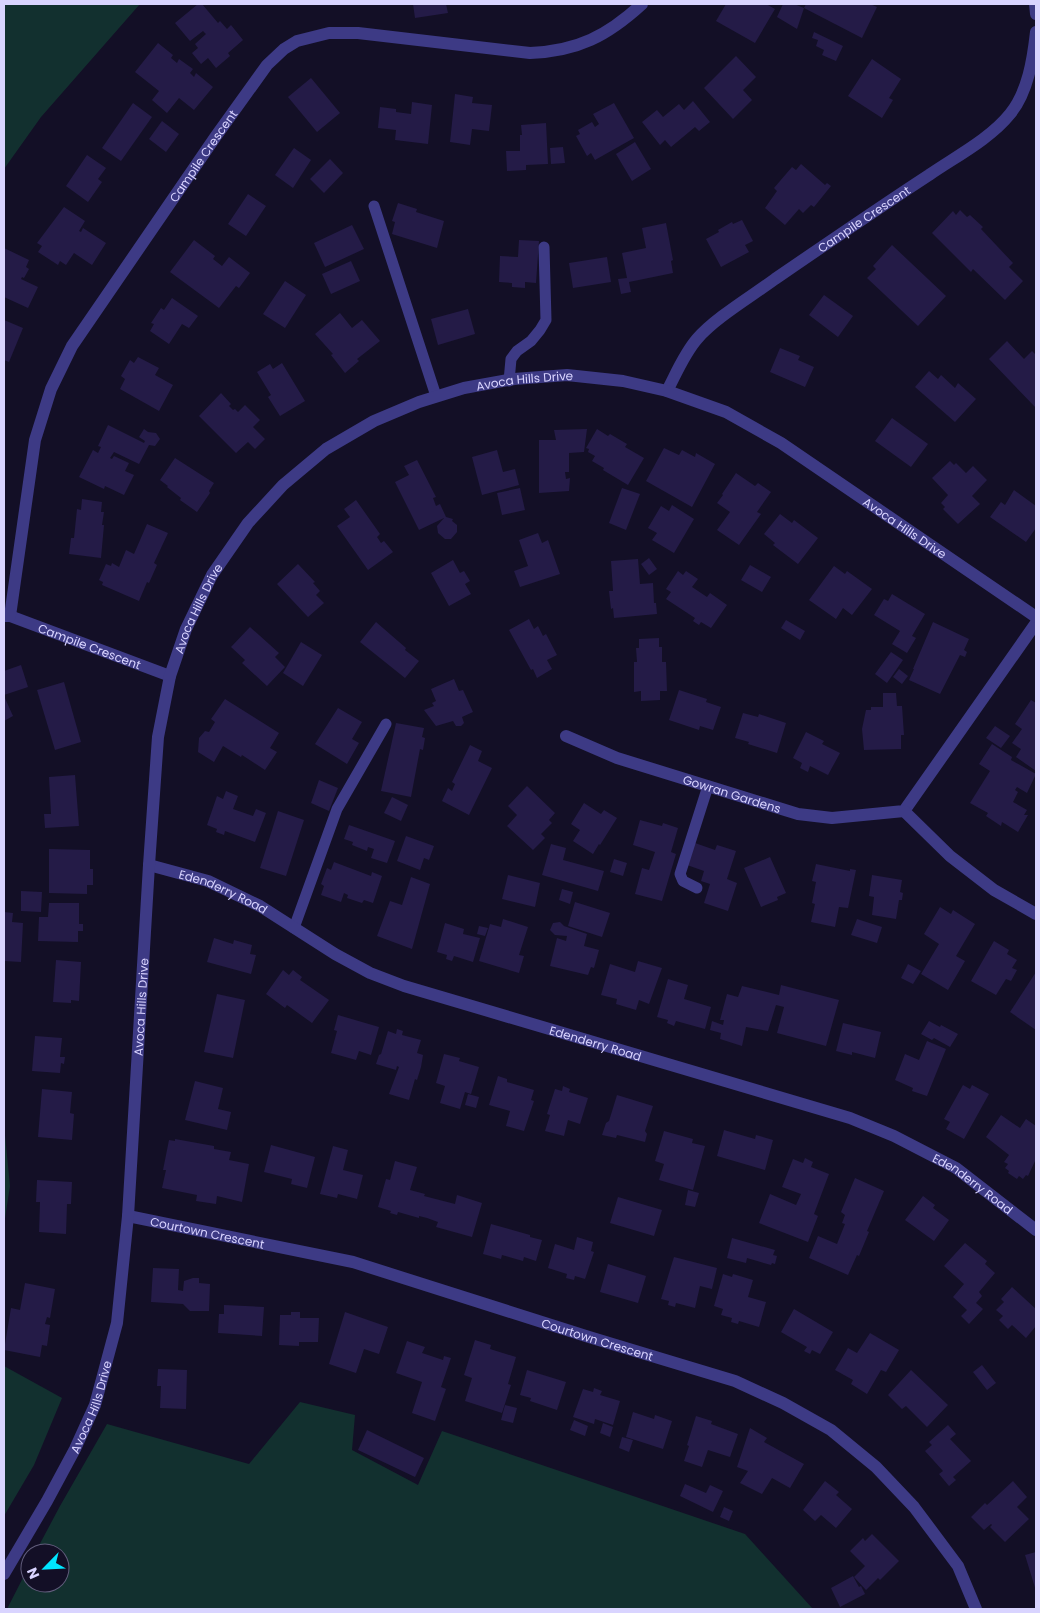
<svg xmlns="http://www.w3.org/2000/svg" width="1040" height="1613" viewBox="0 0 1040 1613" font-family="Poppins,sans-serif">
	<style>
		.green { fill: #12302f }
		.building { fill: #241b47 }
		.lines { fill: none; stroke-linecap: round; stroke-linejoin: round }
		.service { stroke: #3d3a85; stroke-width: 11 }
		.minor { stroke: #3d3a85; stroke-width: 12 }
		.labels { text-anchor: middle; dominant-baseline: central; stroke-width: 5; stroke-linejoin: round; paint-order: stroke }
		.street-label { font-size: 12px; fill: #d9d4ff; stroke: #130f26 }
	</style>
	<rect width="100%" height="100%" fill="#130f26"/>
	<g class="green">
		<path d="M4 4H140L41 117 4 169Z"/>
		<path d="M4 1125 10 1186 4 1225Z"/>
		<path d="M4 1366 62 1398 34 1465 4 1516Z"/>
		<path d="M300 1402 355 1415 352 1450 418 1485 442 1431 745 1534 813 1609H7L30 1564V1583H60V1553H35L60 1506 107 1424 249 1464Z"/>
	</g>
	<g class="building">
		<path d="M198 4H202L218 23 220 21 227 29 231 25 243 40 228 53 230 56 216 68 208 58 201 64 192 53 198 48 195 44 206 34 203 31 190 41 175 23Z"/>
		<path d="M413 4H446L448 13 415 18Z"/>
		<path d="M726 4H766L775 9 755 43 716 21Z"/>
		<path d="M783 4H794L804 8 797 29 777 17Z"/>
		<path d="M806 4H870L877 7 862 38 804 8Z"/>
		<path d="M814 32 843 46 836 61 822 55 824 50 816 46 818 40 812 38Z"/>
		<path d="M158 43 173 55 171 58 177 63 179 59 193 69 190 73 194 77 196 73 213 87 194 110 179 98 167 113 152 100 159 91 135 72Z"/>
		<path d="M736 56 756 77 743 90 752 100 733 119 704 88Z"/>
		<path d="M872 59 901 79 889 98 893 100 882 118 848 96Z"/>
		<path d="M311 78 340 113 317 132 288 97Z"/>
		<path d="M455 94 473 97 472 103 492 105 489 131 472 129 470 145 450 142Z"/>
		<path d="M693 101 710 122 699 131 695 127 671 147 665 140 660 145 642 122 657 110 663 117 679 104 684 110Z"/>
		<path d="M412 102 432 105 428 144 395 140 396 130 378 128 380 107 396 109V112L411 114Z"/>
		<path d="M133 103 152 117 121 161 102 148Z"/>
		<path d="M614 103 634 138 595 160 591 153 587 156 576 136 580 134 578 130 592 122 595 127 599 124 593 114Z"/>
		<path d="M162 121 179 134 166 152 149 139Z"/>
		<path d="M546 123 548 164 526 165V170L507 171 506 151H520V135H522L521 125Z"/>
		<path d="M635 142 651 169 632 181 616 154Z"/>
		<path d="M563 147 565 163 551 164 550 148Z"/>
		<path d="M294 148 311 160 293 188 275 175Z"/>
		<path d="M87 155 106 168 98 179 102 182 88 202 66 186Z"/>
		<path d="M330 159 343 173 324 193 310 179Z"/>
		<path d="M801 164 825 185 827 183 831 186 814 207 811 205 803 213 799 209 785 225 765 208 777 191 774 188 792 167 796 170Z"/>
		<path d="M248 194 266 206 246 236 228 224Z"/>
		<path d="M398 203 417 209 416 212 444 221 437 248 392 234 395 222 392 221Z"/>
		<path d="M64 207 85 221 79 231 81 232 83 228 106 243 92 265 74 253 66 265 60 261 58 265 38 252 42 246 37 243Z"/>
		<path d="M960 210 967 217 970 215 983 227 981 229 1013 263 1009 267 1023 281 1005 300 973 269 971 272 932 233 953 211 956 215Z"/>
		<path d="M742 220 753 241 745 245 749 252 721 267 706 239 719 232 718 230 732 222 733 224Z"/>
		<path d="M666 223 673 260 671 261 673 273 629 282 631 292 621 294 618 279 627 278 622 253 646 248 642 228Z"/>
		<path d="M352 225 364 249 325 267 314 243Z"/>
		<path d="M194 240 215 256 213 259 222 266 229 257 250 273 239 288 236 286 219 308 170 272Z"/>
		<path d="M519 240 539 241 536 283 525 282V288L512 287V283L499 282 500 256 518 257Z"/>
		<path d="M892 245 946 296 918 326 867 278 876 269 873 266Z"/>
		<path d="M4 248 29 260 26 267 29 269 24 278 22 277 21 279 38 287 28 308 4 297Z"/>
		<path d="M607 257 611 282 573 288 569 263Z"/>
		<path d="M351 261 360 281 331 294 322 274Z"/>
		<path d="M285 281 306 295 285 328 263 314Z"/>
		<path d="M824 295 853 316 838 337 809 315Z"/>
		<path d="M172 298 198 316 189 328 182 324 169 344 150 331 154 324 151 323 161 308 164 310Z"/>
		<path d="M468 309 475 334 438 345 431 319Z"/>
		<path d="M340 313 352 328 362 320 380 341 357 359 359 361 345 373 331 355 333 354 315 334Z"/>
		<path d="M4 320 23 328 9 362 4 360Z"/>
		<path d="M1007 341 1024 359 1032 351 1036 355V408L989 359Z"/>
		<path d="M780 348 800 356 798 360 814 367 805 387 770 372Z"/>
		<path d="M138 357 159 368 155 375 173 385 159 411 120 389 125 379 121 376 130 360 134 363Z"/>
		<path d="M282 363 305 401 280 416 268 397 271 395 257 372 270 364 273 369Z"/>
		<path d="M929 371 938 379 941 375 955 388 958 383 976 399 955 422 915 387Z"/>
		<path d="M221 393 231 404 229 406 233 410 235 409 238 412 245 405 260 420 253 427 265 439 255 449 248 442 236 453 199 416Z"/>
		<path d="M892 418 928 444 911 467 875 441Z"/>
		<path d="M108 425 144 443 145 441 139 437 144 429 148 432 156 433 160 439 155 446 149 445 139 464 114 452 110 458 112 459 114 456 129 463 125 471 134 475 124 495 105 486 104 489 79 477 93 450 98 453 101 447 98 446Z"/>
		<path d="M587 429 584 452 569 453V472H565L566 479 570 478 569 491 539 493V440H556L554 430Z"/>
		<path d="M597 429 608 436 610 434 627 444 625 447 644 458 628 485 603 470 604 468 592 461 595 456 588 452 589 449 586 448Z"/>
		<path d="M664 448 679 455 682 450 695 457 696 453 715 464 692 507 646 481Z"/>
		<path d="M497 450 503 472 515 469 519 485 482 495 472 457Z"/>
		<path d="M175 458 214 483 209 491 210 493 197 512 180 500 181 498 167 487 168 486 160 480Z"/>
		<path d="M417 460 436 497 433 498 436 506 440 504 446 517 453 519 452 521 457 525V532L451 539H445L438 533 437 526 444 518 419 530 395 482 409 475 404 466Z"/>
		<path d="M950 461 954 465 956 463 966 473 973 466 987 480 972 496 980 504 958 524 943 509 945 507 941 503 948 495 932 478Z"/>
		<path d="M736 473 755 486 758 483 771 492 757 512 761 514 739 545 717 530 730 512 717 503 723 495 722 494Z"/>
		<path d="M520 488 525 510 502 515 497 493Z"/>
		<path d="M622 488 640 494 626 530 609 523Z"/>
		<path d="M1014 490 1036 506V528L1026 542 990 517 1001 502 1005 505Z"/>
		<path d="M82 499 102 502 101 512H104L102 525H104L101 558 69 554 71 538H74L77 509 81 510Z"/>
		<path d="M356 500 380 534 377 537 381 543 384 541 393 552 368 570 337 526 350 517 344 509Z"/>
		<path d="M672 505 694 519 674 553 652 540 657 533 648 528 661 506 669 511Z"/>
		<path d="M780 514 792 523 794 520 818 538 798 564 773 545 775 543 764 534Z"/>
		<path d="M147 524 168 533 154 563 157 565 149 583 147 582 139 601 102 585 103 582 99 580 106 564 111 566 112 563 119 567 126 550 134 554Z"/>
		<path d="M538 533 542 543 548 540 560 574 520 587 514 571 528 566 519 540Z"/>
		<path d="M649 558 657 569 649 575 641 564Z"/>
		<path d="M638 559 640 584 653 583 654 603H656L657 614 614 618 613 608 611 609 609 591H613L611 561Z"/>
		<path d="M453 560 460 573 464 571 470 581 465 584 471 594 449 606 431 573Z"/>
		<path d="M298 564 315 582 313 583 320 591 316 595 324 603 308 617 277 584Z"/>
		<path d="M750 565 771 577 762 592 741 580Z"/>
		<path d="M834 566 845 574 847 571 872 589 852 615 843 608 836 619 809 600Z"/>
		<path d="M678 571 683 575 686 571 698 579 692 587 707 597 710 593 727 605 711 628 701 622 699 625 693 621 695 618 666 599 671 592 666 589Z"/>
		<path d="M892 594 925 614 912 636 916 638 907 653 892 644 900 631 874 615 884 599 888 601Z"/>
		<path d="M529 619 534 629 538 626 543 636 546 634 557 655 547 660 552 669 537 678 533 669 531 670 509 630Z"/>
		<path d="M786 620 805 631 800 640 781 628Z"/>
		<path d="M376 622 406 648 405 650 419 661 405 678 360 642Z"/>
		<path d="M933 622 969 639 964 650 967 652 965 657 960 655 940 694 909 680 914 669H913Z"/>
		<path d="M250 627 279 653 275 657 285 667 267 686 242 663 245 660 231 647Z"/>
		<path d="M659 638V647H662V662H666L667 691H660V700L641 701V691L634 692V662H637L636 648H639V639Z"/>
		<path d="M301 642 322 655 303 686 283 673Z"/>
		<path d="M891 652 903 660 887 683 875 674Z"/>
		<path d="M21 665 28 687 4 695V671Z"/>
		<path d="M899 669 908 676 902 684 893 677Z"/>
		<path d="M454 679 459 691 463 690 473 712 462 717 464 723 461 726H456L453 721 436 726 424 710 434 706 432 703 436 701 431 689Z"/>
		<path d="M64 682 81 742 55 750 37 690Z"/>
		<path d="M679 690 707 699 706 702 721 707 713 730 700 726 699 730 669 720Z"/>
		<path d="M883 693H896L897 706H902L904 735H901V749L864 750 862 729 866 710H871V707H883Z"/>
		<path d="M4 696 13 716 4 721Z"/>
		<path d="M225 699 279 733 270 748 277 752 265 770 242 755 241 757 223 746 214 762 198 752 199 738 205 731 209 732 215 722 211 719Z"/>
		<path d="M1031 700 1036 703V771L1016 757 1021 749 1012 743 1022 729 1015 724Z"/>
		<path d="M338 708 362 722 352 739 359 743 347 764 315 744Z"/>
		<path d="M743 713 758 717 759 714 786 723 777 753 748 744 749 742 735 738Z"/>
		<path d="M396 723 424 728 422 737 425 738 423 750 420 749 411 797 381 791Z"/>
		<path d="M995 726 1010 736 1001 748 986 738Z"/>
		<path d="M806 732 824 741 822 744 840 753 828 775 810 766 808 772 800 768 802 763 793 758Z"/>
		<path d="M992 744 1012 757 1011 760 1036 774 1027 793 1017 787 1015 790 1018 792 1013 802 1027 810 1024 815H1028L1018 832 1002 822 1001 826 986 816 988 813 970 803 990 771 979 764Z"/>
		<path d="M470 745 482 751 478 761 492 768 469 815 442 801 448 788 452 791 455 784 452 782Z"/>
		<path d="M75 775 79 826 45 828 44 814H51L49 777Z"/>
		<path d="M319 780 338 788 329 811 311 803Z"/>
		<path d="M527 786 555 813 549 820 552 823 541 834 545 838 533 850 507 826 517 815 508 806Z"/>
		<path d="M226 791 238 796 233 809 253 816 256 809 266 813 255 842 225 831 224 835 216 832 217 829 207 825 217 796 223 799Z"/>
		<path d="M392 797 408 805 401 821 384 813Z"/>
		<path d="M584 803 601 814 604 810 617 818 600 845 599 844 593 854 573 841 580 830 571 824Z"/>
		<path d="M278 811 304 820 286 876 260 868Z"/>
		<path d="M640 820 662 826 663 823 678 828 671 852 676 854 662 901 635 894 642 868 649 870 655 852 633 845Z"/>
		<path d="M349 825 395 841 387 863 371 858 374 849 368 847 367 851 352 845 353 842 344 839Z"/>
		<path d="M406 836 434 846 429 860 424 858 420 870 397 861Z"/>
		<path d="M695 843 715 850 717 845 736 851 727 879 737 883 728 911 704 903 710 884 701 881 704 871 687 865Z"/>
		<path d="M551 844 566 848 563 860 604 871 598 891 542 875Z"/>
		<path d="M49 849 90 850V869H93V885H87V894L49 893Z"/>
		<path d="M770 857 786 893 777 897 778 900 761 907 744 868Z"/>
		<path d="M614 859 627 863 623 876 610 872Z"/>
		<path d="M334 862 371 876 372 872 382 876 373 903 364 900 362 903 347 898 348 895 344 893 341 902 321 895 324 886 321 884 327 868 331 870Z"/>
		<path d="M816 864 850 871V869L856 870 848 908 839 907 835 927 811 922 815 904 812 903 816 882 812 881Z"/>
		<path d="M508 875 540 883 535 907 502 899Z"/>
		<path d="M872 875 902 880 900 892 903 893 902 900H899L896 919 872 915 874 897 869 896Z"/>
		<path d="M411 877 430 884 412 949 377 936 390 901 402 905Z"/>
		<path d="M562 889 573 892 570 904 559 900Z"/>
		<path d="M21 891 42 892 41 912 21 911Z"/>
		<path d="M575 902 610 913 602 937 568 926Z"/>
		<path d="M49 903H79V924H83V931H78V942L38 941 39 917H48Z"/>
		<path d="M940 907 951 914 953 910 975 924 956 956 965 961 948 990 921 974 939 944 924 934Z"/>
		<path d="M4 912 13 913 12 922 23 923 21 962 4 961Z"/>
		<path d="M503 919 528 927 519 955 524 956 519 973 479 961 490 924 501 927Z"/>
		<path d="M857 919 882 927 877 943 851 935Z"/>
		<path d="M560 922 564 926 587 934 584 946 599 950 594 968 591 967 588 975 550 966 557 938 566 941 567 936 555 935 550 930 553 923Z"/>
		<path d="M445 923 464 929 463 934 480 938 473 962 454 956 452 961 446 959 447 955 437 952Z"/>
		<path d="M479 926 488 928 485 936 477 934Z"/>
		<path d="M214 938 233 944 234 940 252 945 250 954 256 955 251 974 207 962Z"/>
		<path d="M994 941 1009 950 1007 954 1017 960 1012 968 1017 970 1011 981 1006 979 996 995 971 981Z"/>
		<path d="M56 960 81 962 79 1001 71 1000V1003L53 1002Z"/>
		<path d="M638 961 662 968 649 1004 639 1000 636 1010 616 1004 617 999 601 995 610 964 635 972Z"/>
		<path d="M908 964 921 971 913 984 901 978Z"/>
		<path d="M283 970 289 975 293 970 302 977 300 980 329 1000 312 1023 287 1005 285 1008 266 994Z"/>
		<path d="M1036 972V1030L1010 1012Z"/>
		<path d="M668 979 688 985 684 999 711 1007 705 1029 676 1021 674 1026 667 1023 668 1020 657 1017Z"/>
		<path d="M781 985 839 1000 826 1046 777 1033 784 1007 776 1005 768 1031 746 1027 742 1046 720 1039 721 1033 710 1030 712 1021 723 1025 724 1020H720L727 994 738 997 742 986 779 995Z"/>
		<path d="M217 994 245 1000 233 1058 204 1052Z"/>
		<path d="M338 1015 379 1027 371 1055 359 1051 356 1060 331 1053 337 1031 334 1030Z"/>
		<path d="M929 1021 940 1027 941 1025 958 1034 950 1047 934 1038 932 1040 921 1034Z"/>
		<path d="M843 1023 881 1032 875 1058 852 1052V1055L836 1051Z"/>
		<path d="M397 1029 403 1031 402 1035 421 1040 417 1053 423 1055 421 1067 417 1080 415 1079 409 1100 389 1094 399 1067 397 1066 396 1070 376 1064 379 1055 381 1054 388 1031 396 1034Z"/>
		<path d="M35 1036 62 1038 60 1057H65L64 1064 61 1063 60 1073 32 1071Z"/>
		<path d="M927 1041 946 1049 927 1096 912 1091 913 1088 895 1080 905 1054 919 1060Z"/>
		<path d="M444 1054 460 1058 459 1061 479 1067 471 1094 465 1092 460 1109 440 1103 445 1086 436 1083Z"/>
		<path d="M498 1076 507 1079V1082L534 1090 531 1100 534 1101 524 1131 506 1126 510 1111 489 1105Z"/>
		<path d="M195 1081 223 1088 218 1109 231 1112 227 1130 185 1120Z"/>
		<path d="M963 1085 970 1089 972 1085 989 1094 964 1139 946 1129 950 1122 944 1119Z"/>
		<path d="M563 1086 570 1089 569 1092 588 1098 580 1124 568 1120 564 1136 545 1131 550 1115 547 1114 555 1089 562 1091Z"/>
		<path d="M42 1089 72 1092 70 1113 74 1114 72 1140 38 1137Z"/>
		<path d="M468 1094 479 1097 476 1108 465 1105Z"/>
		<path d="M617 1095 653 1106 645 1131 647 1134 645 1142 617 1135 616 1138 602 1135 606 1123 609 1121Z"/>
		<path d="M1001 1115 1020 1128 1026 1119 1036 1126V1159L1028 1176 1026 1175 1023 1179 1019 1176 1017 1179 1008 1173 1009 1171 1005 1168 1008 1164 1004 1162 1009 1155 986 1137Z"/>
		<path d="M724 1130 755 1139 756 1135 773 1140 765 1170 717 1156Z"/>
		<path d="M664 1131 693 1139 692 1143 705 1146 693 1190 659 1180 664 1164 655 1161Z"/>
		<path d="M175 1139 214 1146V1149L231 1152 229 1160 249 1164 242 1202 217 1196 216 1204 196 1201 197 1195 162 1188 166 1170H163L169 1140 175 1141Z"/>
		<path d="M271 1145 315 1157 307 1188 291 1184 292 1179 264 1172Z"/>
		<path d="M333 1146 348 1150 343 1170 363 1175 357 1199 338 1194 337 1198 320 1194Z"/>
		<path d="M805 1158 813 1162 811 1167 829 1174 814 1214 818 1216 808 1242 759 1223 770 1194 796 1205 801 1194 782 1187 793 1159 803 1163Z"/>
		<path d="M395 1161 417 1167 410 1190 425 1194 424 1196 455 1204 457 1195 482 1203 472 1237 436 1227 438 1222 427 1218 419 1216V1218L398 1212 397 1215 390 1213 391 1211 378 1207 386 1179 390 1180Z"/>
		<path d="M855 1178 884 1191 867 1231 869 1232 859 1256 857 1255 848 1275 809 1258 818 1236 837 1244 845 1224 842 1223 845 1215 841 1212Z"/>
		<path d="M37 1180 72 1182 71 1204H67L66 1234 39 1232 40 1202H36Z"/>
		<path d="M688 1190 699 1193 695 1207 685 1205Z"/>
		<path d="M923 1196 935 1205 933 1208 949 1220 934 1241 905 1220Z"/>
		<path d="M618 1197 662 1210 654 1236 610 1223Z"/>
		<path d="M491 1224 530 1235V1237L542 1240 536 1261 524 1257 523 1261 502 1255 501 1259 483 1254Z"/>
		<path d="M577 1237 593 1242 591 1251 594 1252 585 1279 575 1276 574 1280 566 1278 567 1274 548 1268 555 1244 574 1250Z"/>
		<path d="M732 1238 775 1250 773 1255 777 1256 775 1264 772 1263 771 1265 747 1258 746 1263 727 1258Z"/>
		<path d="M965 1243 987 1261 985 1264 995 1273 979 1292 982 1296 976 1303 983 1309 969 1324 961 1316 967 1310 953 1297 964 1284 944 1266Z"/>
		<path d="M674 1257 717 1268 712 1289 700 1286 695 1308 676 1303 675 1307 668 1305 669 1301 661 1299Z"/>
		<path d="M608 1264 646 1276 638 1303 600 1292Z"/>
		<path d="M153 1268 179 1269 178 1290 183 1291 184 1281 193 1278H199V1283L210 1284 209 1311H190L183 1304 151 1302Z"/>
		<path d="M723 1274 732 1277 733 1274 753 1280 748 1297 766 1302 759 1327 739 1321 738 1324 731 1322 732 1318 721 1315 723 1309 714 1306Z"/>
		<path d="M25 1283 55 1289 50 1318 47 1317 45 1324 50 1325 47 1346 42 1345 40 1357 4 1350 11 1308 20 1310Z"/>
		<path d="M1012 1287 1036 1309V1326L1026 1338 1012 1325 1008 1329 999 1320 1003 1316 996 1310 1004 1302 1001 1299Z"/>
		<path d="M224 1305 264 1307 262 1336 218 1333 219 1314H224Z"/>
		<path d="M794 1309 833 1332 820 1354 812 1350 810 1354 804 1351 807 1347 781 1332Z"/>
		<path d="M291 1312H300V1318H319L318 1342H299V1346L279 1345 280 1315H291Z"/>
		<path d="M345 1312 388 1327 379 1354 364 1349 356 1373 329 1364Z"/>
		<path d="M870 1333 899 1350 886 1372 881 1370 867 1394 851 1384 853 1380 835 1370 848 1348 857 1353Z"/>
		<path d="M475 1340 491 1345 490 1349 516 1357 508 1384 511 1385 502 1413 465 1401 472 1378 464 1375Z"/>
		<path d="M407 1341 425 1347 422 1353 443 1360 444 1356 451 1358 441 1387 446 1389 435 1421 412 1413 422 1382 396 1373Z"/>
		<path d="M982 1365 996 1383 987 1390 973 1372Z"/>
		<path d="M158 1369 187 1370 186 1409 160 1408 161 1386H157Z"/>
		<path d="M527 1370 566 1382 557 1410 530 1401 531 1398 520 1395Z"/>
		<path d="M911 1370 948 1405 927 1427 906 1406 902 1409 888 1395Z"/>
		<path d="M594 1388 602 1391 600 1395 620 1401 613 1425 595 1419 594 1424 573 1417 583 1389 593 1392Z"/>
		<path d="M505 1405 517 1408 513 1423 501 1420Z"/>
		<path d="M633 1412 654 1419 655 1415 672 1421 663 1449 626 1437Z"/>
		<path d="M696 1416 712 1421 711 1424 738 1434 730 1457 708 1450 702 1467 684 1461 689 1446 687 1445Z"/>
		<path d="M574 1420 588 1426 585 1436 570 1430Z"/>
		<path d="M603 1423 613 1427 610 1437 600 1433Z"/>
		<path d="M948 1425 956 1434 950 1439 971 1461 953 1477 956 1480 949 1486 939 1474 943 1471 925 1451 932 1445 929 1442Z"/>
		<path d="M750 1428 767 1438 764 1442 804 1464 790 1488 772 1478 762 1494 740 1483 748 1471 737 1467Z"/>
		<path d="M367 1430 424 1458 415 1477 358 1450Z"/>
		<path d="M622 1437 633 1440 629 1452 619 1448Z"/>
		<path d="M825 1481 839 1492 836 1495 852 1509 836 1528 821 1515 815 1521 803 1510Z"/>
		<path d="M1013 1481 1027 1497 1017 1507 1029 1519 1005 1542 990 1527 992 1525 991 1524 984 1530 971 1517 985 1503 987 1505Z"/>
		<path d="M685 1484 706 1493 710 1485 723 1491 713 1512 680 1496Z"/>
		<path d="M724 1507 733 1511 729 1521 720 1517Z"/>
		<path d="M872 1534 899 1561 880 1580 878 1578 866 1590 854 1577 865 1566 850 1551 863 1538 865 1541Z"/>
		<path d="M1036 1552V1591L1025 1555Z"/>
		<path d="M853 1576 859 1587 861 1586 865 1594 840 1607 831 1588Z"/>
	</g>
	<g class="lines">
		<g class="service">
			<path d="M374 206 436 396"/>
			<path d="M509 381 511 359 517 351 531 341 540 330 546 320 544 247"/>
			<path d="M697 888 683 881 680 874 708 786"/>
			<path d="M294 928 337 809 386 724"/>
		</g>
		<g class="minor">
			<path d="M1035 4 1036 14"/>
			<path id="s1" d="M667 391C676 374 684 354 697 339 715 318 752 296 775 279 826 244 877 209 929 175 955 157 990 139 1010 114 1028 92 1033 59 1036 32"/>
			<path id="s2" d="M4 616H10L170 676"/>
			<path id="s3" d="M10 616 35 440 51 389 72 346 216 136 267 65 284 49 297 41 329 33H358L530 53C578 51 607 36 642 4"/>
			<path id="s4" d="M566 736 617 758 798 814 832 818 904 811 1036 623"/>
			<path d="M904 811 950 856 994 890 1036 914"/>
			<path id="s5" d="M149 865 208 881 260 906 335 954 370 973 404 986 850 1118 894 1136 956 1168 1036 1230"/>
			<path id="s6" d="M128 1216 353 1262 589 1337 735 1381 783 1403 831 1430 876 1467 914 1507 958 1566 976 1609"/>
			<path id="s7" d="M4 1574 47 1501 75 1449 95 1405 117 1323 128 1216 149 865 158 737 170 676 186 629 212 575 248 523 283 485 326 449 374 421 419 402 464 388 514 379 567 375 623 381 667 391 726 412 781 443 1036 617"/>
		</g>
	</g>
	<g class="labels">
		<g class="street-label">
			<text stroke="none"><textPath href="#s3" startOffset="510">Campile Crescent</textPath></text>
			<text stroke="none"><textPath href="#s1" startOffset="266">Campile Crescent</textPath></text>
			<text stroke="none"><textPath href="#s7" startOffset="1420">Avoca Hills Drive</textPath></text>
			<text stroke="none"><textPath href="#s7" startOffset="1840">Avoca Hills Drive</textPath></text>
			<text stroke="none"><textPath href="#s7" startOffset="1000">Avoca Hills Drive</textPath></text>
			<text stroke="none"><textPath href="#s2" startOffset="91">Campile Crescent</textPath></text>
			<text stroke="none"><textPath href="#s4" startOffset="176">Gowran Gardens</textPath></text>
			<text stroke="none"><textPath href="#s5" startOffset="79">Edenderry Road</textPath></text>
			<text stroke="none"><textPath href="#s7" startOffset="594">Avoca Hills Drive</textPath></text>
			<text stroke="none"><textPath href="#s5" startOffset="484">Edenderry Road</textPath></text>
			<text stroke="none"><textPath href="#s5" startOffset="889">Edenderry Road</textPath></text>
			<text stroke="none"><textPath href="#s6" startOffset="81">Courtown Crescent</textPath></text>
			<text stroke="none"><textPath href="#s6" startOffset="486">Courtown Crescent</textPath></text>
			<text stroke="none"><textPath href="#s7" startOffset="189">Avoca Hills Drive</textPath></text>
		</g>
	</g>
	<rect width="1040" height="1613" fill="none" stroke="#d9d4ff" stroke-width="10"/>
	<g transform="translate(45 1568) rotate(246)"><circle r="24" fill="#130f26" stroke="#625e7d"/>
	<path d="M0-4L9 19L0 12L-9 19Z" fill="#00e5ff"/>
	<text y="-8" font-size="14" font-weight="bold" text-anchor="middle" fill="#d9d4ff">N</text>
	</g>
</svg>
